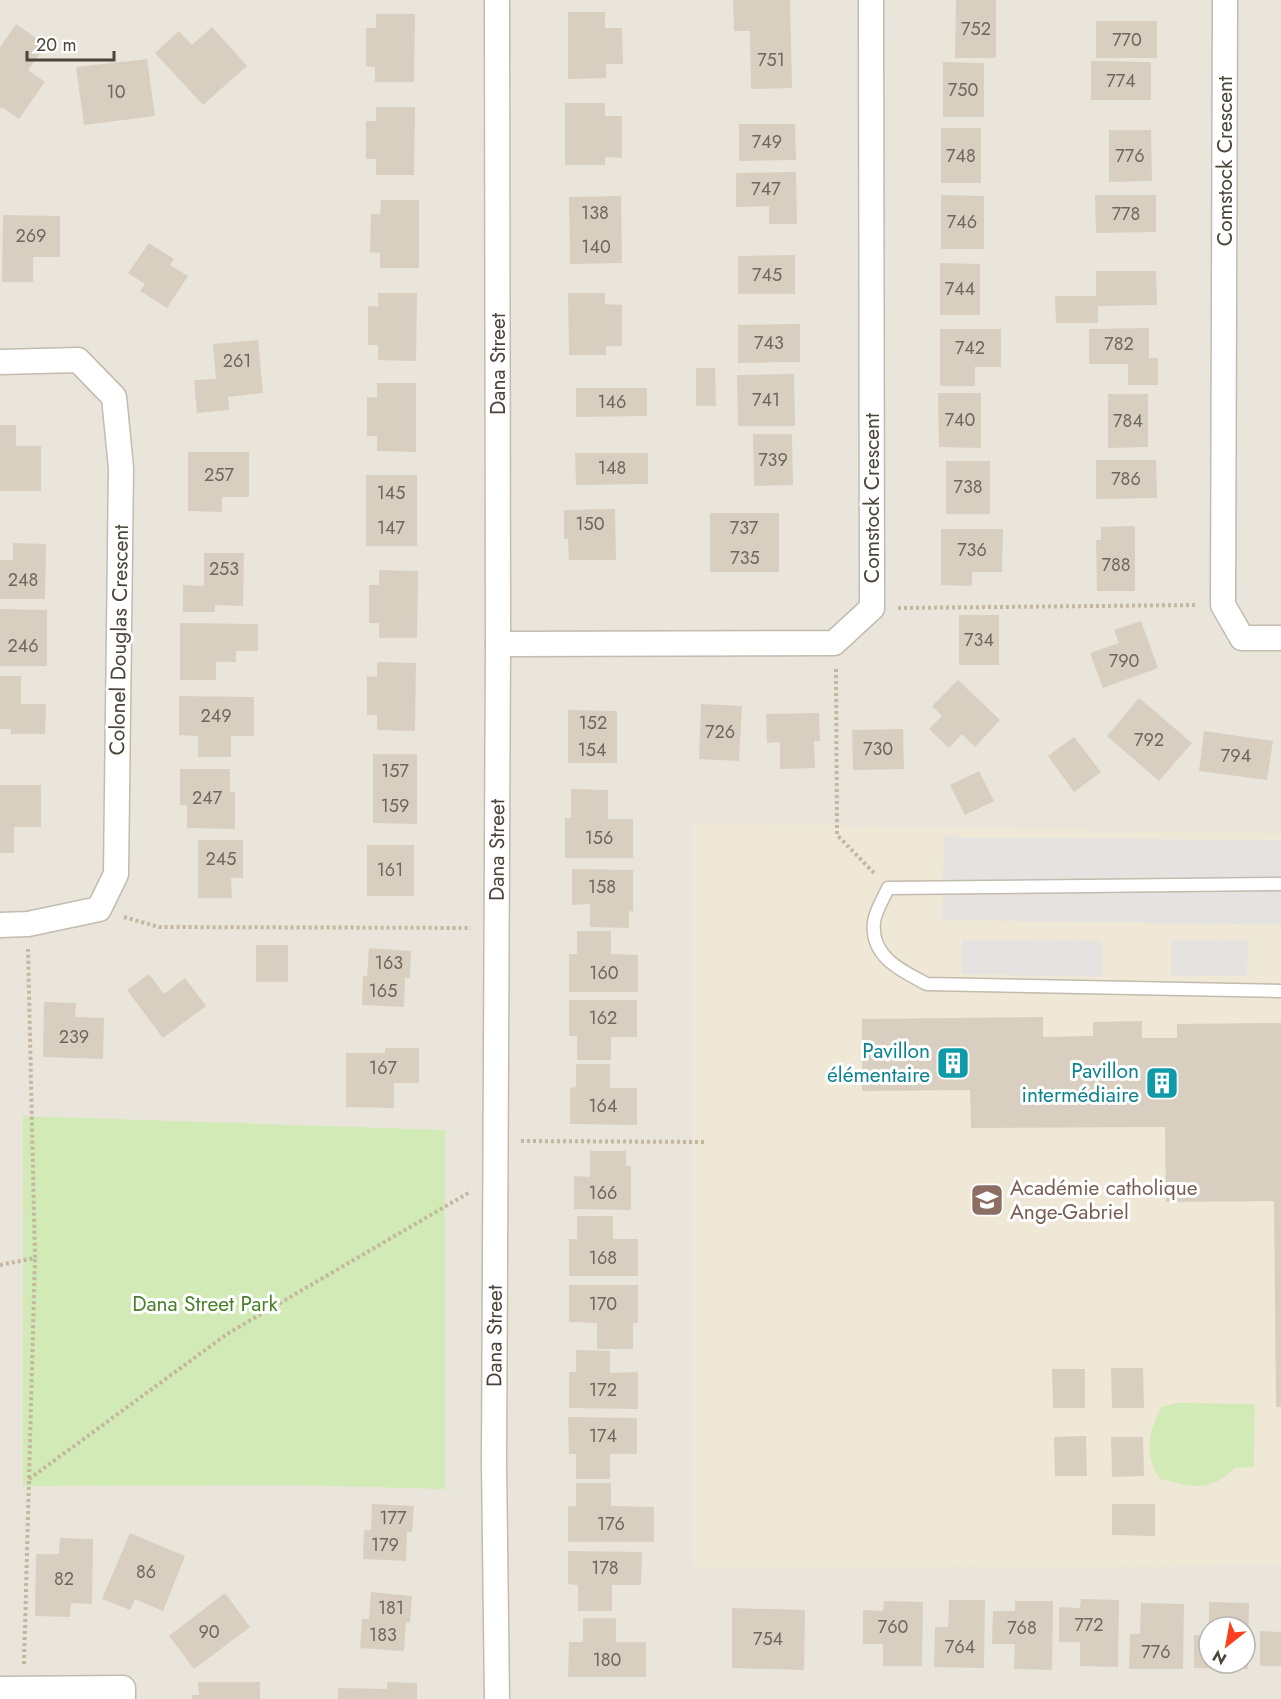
<svg xmlns="http://www.w3.org/2000/svg" width="1281" height="1699" viewBox="0 0 1281 1699" font-family="Jost,sans-serif">
	<style>
		.residential { fill: #eae5da; fill-rule: evenodd }
		.education { fill: #efe8d6 }
		.green { fill: #d2eab5 }
		.parking { fill: #e5e3e0 }
		.building { fill: #d8cfc1 }
		.lines { fill: none; stroke-linecap: round; stroke-linejoin: round }
		.lane-casing { stroke: #c2bbae; stroke-width: 15 }
		.street-casing { stroke: #c2bbae; stroke-width: 27 }
		.path { stroke: #c4b79f; stroke-width: 4; stroke-dasharray: 3 3; stroke-linecap: butt }
		.lane { stroke: #fff; stroke-width: 12 }
		.street { stroke: #fff; stroke-width: 24 }
		.labels { text-anchor: middle; dominant-baseline: central; stroke-width: 6; stroke-linejoin: round; paint-order: stroke }
		.number-label { font-size: 18px; fill: #6e675b }
		.street-label { font-size: 21px; fill: #4b4439; stroke: #fff }
		.culture-label { font-size: 21px; fill: #0d838f; stroke: #fff; text-anchor: end }
		.education-label { font-size: 21px; fill: #785e54; stroke: #fff; text-anchor: start }
		.park-label { font-size: 21px; fill: #4a7f2a; stroke: #fff }
	</style>
	<rect width="100%" height="100%" fill="#f6f3ec"/>
	<path class="residential" d="M0 0H1281V1699H0ZM1209 1627H1245V1663H1209Z"/>
	<path class="education" d="M693 823 1281 834V1566L693 1567Z"/>
	<g class="green">
		<path d="M23 1116 445 1130V1489L295 1485 23 1486Z"/>
		<path d="M1178 1403 1255 1404 1254 1467 1235 1468C1209 1493 1193 1487 1160 1479 1143 1454 1149 1433 1161 1407Z"/>
	</g>
	<g class="parking">
		<path d="M944 837 1281 840V925L942 920Z"/>
		<path d="M962 940 1102 941V977L962 974Z"/>
		<path d="M1171 940 1248 941 1247 976 1171 975Z"/>
	</g>
	<g class="building">
		<path d="M733 0H790L792 88 751 89 750 31H734Z"/>
		<path d="M956 0H996V58H955Z"/>
		<path d="M568 12H605V28H622L623 64H606V78L568 79Z"/>
		<path d="M376 14H415L414 82H375V67L366 66V28H376Z"/>
		<rect x="1096" y="21" width="61" height="37"/>
		<path d="M16 24 46 45 28 70 45 82 19 119 2 107 0 110V47Z"/>
		<path d="M212 27 247 66 203 105 155 53 179 31 192 45Z"/>
		<path d="M147 59 155 116 84 125 76 67Z"/>
		<path d="M1091 61 1151 62V100H1091Z"/>
		<path d="M943 62 984 63V117H943Z"/>
		<path d="M565 103H605V116H622V158L605 157V165H565Z"/>
		<path d="M376 107H415L414 175H376V159H366V121H376Z"/>
		<path d="M739 124H795L796 160 739 161Z"/>
		<rect x="941" y="128" width="40" height="55"/>
		<path d="M1109 130H1151L1152 181 1109 182Z"/>
		<path d="M796 172 797 224H769V206L736 207V173Z"/>
		<path d="M941 195 984 196V249H941Z"/>
		<path d="M1095 195H1156V232L1096 233Z"/>
		<path d="M621 196 622 263 570 264 569 197Z"/>
		<path d="M381 200H419V268H380V253L370 252 371 214H380Z"/>
		<path d="M3 215 60 216V257H33V282H2Z"/>
		<path d="M149 243 174 259 170 265 188 276 167 308 140 291 145 284 128 273Z"/>
		<path d="M795 255V294H738V256Z"/>
		<path d="M940 263 980 264V315H940Z"/>
		<path d="M1096 271H1156L1157 305 1098 306V323H1056L1055 296H1096Z"/>
		<path d="M378 293H417L416 361 378 360V345H368V306L378 307Z"/>
		<path d="M568 293H605V304L622 305V346H606V355H569Z"/>
		<path d="M800 324V362L738 363V325Z"/>
		<path d="M1149 328V358H1158V385H1128V364H1089V329Z"/>
		<path d="M940 329H1001V367H975V386H940Z"/>
		<path d="M258 340 263 393 228 397 229 410 197 413 194 380 216 379 213 344Z"/>
		<path d="M696 368H715L716 406H696Z"/>
		<path d="M794 374 795 426H738L737 375Z"/>
		<path d="M377 383H416V452L377 451V436H367V397L377 398Z"/>
		<path d="M576 388H647V416L576 417Z"/>
		<path d="M938 393H981V448L939 447Z"/>
		<path d="M1108 394H1148V447L1108 448Z"/>
		<path d="M0 425H16V446H41V491H0Z"/>
		<path d="M753 434H792L793 485 754 486Z"/>
		<path d="M188 452H249V497H222V512L188 511Z"/>
		<path d="M575 453H648V484L576 485Z"/>
		<path d="M1096 460H1156L1157 498 1096 499Z"/>
		<rect x="946" y="461" width="44" height="53"/>
		<rect x="366" y="475" width="51" height="71"/>
		<path d="M615 509 616 560H569L568 539H564V510Z"/>
		<rect x="710" y="513" width="69" height="59"/>
		<path d="M1135 526V591H1097L1096 540H1101V527Z"/>
		<path d="M941 529H1003L1002 572H972V586L941 585Z"/>
		<path d="M13 543 46 544 45 599H0V560H13Z"/>
		<path d="M204 553H244L243 606 215 605V612H183V585L204 586Z"/>
		<path d="M379 570 418 571 417 638H379V623H369V585H379Z"/>
		<path d="M0 609 47 610V666H0Z"/>
		<rect x="959" y="615" width="40" height="50"/>
		<path d="M1141 621 1158 668 1103 688 1090 653 1119 643 1114 630Z"/>
		<path d="M180 623 258 624V651H236V662H216V680H180Z"/>
		<path d="M377 662 416 663 415 731 377 730V715H367V676L377 677Z"/>
		<path d="M0 676H21V704H46L45 734H11V729H0Z"/>
		<path d="M958 680 1000 720 975 747 962 734 949 748 929 729 942 716 932 706Z"/>
		<path d="M179 696 254 697V736H231V757H198V736L179 735Z"/>
		<path d="M1139 698 1192 743 1159 781 1107 736Z"/>
		<path d="M701 704 742 706 739 761 699 759Z"/>
		<path d="M568 710 617 711V763H568Z"/>
		<path d="M819 713 820 741H814L815 768 780 769V742L767 743 766 714Z"/>
		<path d="M903 729 904 769 853 770 852 730Z"/>
		<path d="M1204 731 1273 741 1267 780 1199 771Z"/>
		<path d="M1074 737 1101 772 1074 792 1048 756Z"/>
		<path d="M373 754H417V824L373 823Z"/>
		<path d="M180 769H230V792H235V829L187 828V805H180Z"/>
		<path d="M979 771 994 801 965 815 950 785Z"/>
		<path d="M0 785H41V827H14V853H0Z"/>
		<path d="M571 789 608 790V819H633V858H565V818H571Z"/>
		<path d="M198 840H243V878H231L232 898H198Z"/>
		<rect x="367" y="845" width="47" height="51"/>
		<path d="M572 869 633 870V912L629 911V928L590 927V904L572 905Z"/>
		<path d="M577 931H611V954L638 955V992H569V954H577Z"/>
		<rect x="256" y="945" width="32" height="37"/>
		<path d="M369 948 411 951 410 978H405L404 1007 362 1005 363 976H367Z"/>
		<path d="M149 974 164 994 185 978 206 1006 163 1038 127 990Z"/>
		<path d="M569 1000H637V1037H611V1060H577V1036H569Z"/>
		<path d="M44 1002 76 1003 75 1017 104 1018 103 1059 43 1057Z"/>
		<path d="M1043 1017V1037L1093 1036V1022L1142 1021V1038H1177V1024L1281 1023V1407H1276L1274 1201 1166 1202 1165 1127 971 1128 970 1090 862 1091V1019Z"/>
		<path d="M385 1048H419V1083H394V1108L346 1107V1053H385Z"/>
		<path d="M576 1064H610V1088H637V1125L570 1124V1088L576 1087Z"/>
		<path d="M590 1151H626V1166H631V1210L574 1209V1176L590 1177Z"/>
		<path d="M577 1216H613V1239H638V1276H569V1239H577Z"/>
		<path d="M569 1285H638V1323H633V1349H597V1323L569 1322Z"/>
		<path d="M576 1350 610 1351V1373L638 1372V1409L569 1408V1372H576Z"/>
		<path d="M1111 1368H1143L1144 1408H1112Z"/>
		<path d="M1052 1369H1085V1408H1053Z"/>
		<path d="M568 1417 637 1418V1454H610V1479H576V1454H569Z"/>
		<path d="M1086 1436 1087 1476H1055L1054 1437Z"/>
		<path d="M1111 1437H1143L1144 1476 1112 1477Z"/>
		<path d="M576 1483H611V1506L654 1507V1542H568V1506H576Z"/>
		<path d="M372 1504 414 1506 412 1532H407L406 1561 363 1559 364 1530H371Z"/>
		<path d="M1112 1504H1155V1536L1112 1535Z"/>
		<path d="M130 1533 185 1556 163 1611 135 1599 130 1610 102 1599Z"/>
		<path d="M60 1538 93 1539 92 1604 71 1603 70 1617 35 1616 36 1554H59Z"/>
		<path d="M568 1551 642 1552 641 1585H612V1611H578V1585L568 1584Z"/>
		<path d="M371 1592 412 1596 410 1623 406 1622 404 1651 360 1648 362 1619H369Z"/>
		<path d="M225 1593 250 1627 194 1669 169 1636Z"/>
		<path d="M1081 1599 1119 1600 1118 1667 1080 1666V1642H1059V1607L1080 1608Z"/>
		<path d="M949 1600H985L984 1668 934 1667 935 1627H948Z"/>
		<path d="M884 1601 923 1602 922 1666H883V1644H863V1610L883 1611Z"/>
		<path d="M1015 1601H1053L1052 1670 1014 1669 1015 1644H992L993 1611H1015Z"/>
		<path d="M1209 1602 1249 1603 1248 1669 1194 1668V1635H1209V1663H1245V1627H1209Z"/>
		<path d="M1141 1603 1184 1604 1183 1669H1129L1130 1634H1140Z"/>
		<path d="M732 1608 805 1610 804 1670 732 1668Z"/>
		<path d="M583 1618H616V1642H646V1677H568L569 1642H583Z"/>
		<path d="M1260 1631 1281 1632V1666H1260Z"/>
		<path d="M198 1682H260V1699H192V1695H199Z"/>
		<path d="M387 1682 417 1683V1699H338V1688L387 1689Z"/>
	</g>
	<g class="lines">
		<defs>
			<path id="lane" d="M1281 884 888 888C884 898 875 911 874 922 870 957 902 971 927 984L1281 991"/>
			<g id="street">
				<path d="M1225 0 1223 605 1242 638H1281"/>
				<path d="M0 362 78 360 114 397 121 468 116 874 99 909 28 924 0 925"/>
				<path d="M498 644 834 643 872 608 871 0"/>
				<path d="M0 1689 123 1688V1699"/>
				<path id="s1" d="M497 1699 494 1463 498 644 497 0"/>
			</g>
		</defs>
		<use href="#lane" class="lane-casing"/>
		<use href="#street" class="street-casing"/>
		<g class="path">
			<path d="M898 608 1196 605"/>
			<path d="M836 669 837 835 875 874"/>
			<path d="M124 917 159 927 471 928"/>
			<path d="M521 1141 706 1142"/>
			<path d="M0 1265 35 1258 28 949"/>
			<path d="M29 1479 227 1334 470 1192"/>
			<path d="M24 1664 35 1258"/>
		</g>
		<use href="#lane" class="lane"/>
		<use href="#street" class="street"/>
	</g>
	<defs>
		<symbol id="building-square" viewBox="-11 -11 22 22"><rect x="-9" y="-9" width="18" height="18" rx="4" fill="#0f9aa8" stroke="#fff"/><path d="M-4-6H4V6H1V3H-1V6H-4ZM-2.5-4.3h1.7v1.8h-1.7ZM.8-4.3h1.7v1.8H.8ZM-2.5-1h1.7V.8h-1.7ZM.8-1h1.7V.8H.8Z" fill="#fff"/></symbol>
		<symbol id="school-square" viewBox="-11 -11 22 22"><rect x="-9" y="-9" width="18" height="18" rx="4" fill="#8d6e63" stroke="#fff"/><path d="M0-5L7-2L0 1L-7-2ZM-4 1L0 2.5L4 1V4Q0 6-4 4Z" fill="#fff"/></symbol>
	</defs>
	<g fill-rule="evenodd">
		<use href="#building-square" x="934" y="1044" width="38" height="38"/>
		<use href="#building-square" x="1143" y="1064" width="38" height="38"/>
		<use href="#school-square" x="968" y="1181" width="38" height="38"/>
	</g>
	<g class="labels">
		<g class="number-label">
			<text x="976" y="29">752</text>
			<text x="1127" y="40">770</text>
			<text x="771" y="60">751</text>
			<text x="1121" y="81">774</text>
			<text x="963" y="90">750</text>
			<text x="116" y="92">10</text>
			<text x="767" y="142">749</text>
			<text x="961" y="156">748</text>
			<text x="1130" y="156">776</text>
			<text x="766" y="189">747</text>
			<text x="595" y="213">138</text>
			<text x="1126" y="214">778</text>
			<text x="962" y="222">746</text>
			<text x="31" y="236">269</text>
			<text x="596" y="247">140</text>
			<text x="767" y="275">745</text>
			<text x="960" y="289">744</text>
			<text x="769" y="343">743</text>
			<text x="1119" y="344">782</text>
			<text x="970" y="348">742</text>
			<text x="237" y="361">261</text>
			<text x="766" y="400">741</text>
			<text x="612" y="402">146</text>
			<text x="960" y="420">740</text>
			<text x="1128" y="421">784</text>
			<text x="773" y="460">739</text>
			<text x="612" y="468">148</text>
			<text x="219" y="475">257</text>
			<text x="1126" y="479">786</text>
			<text x="968" y="487">738</text>
			<text x="391" y="493">145</text>
			<text x="590" y="524">150</text>
			<text x="391" y="528">147</text>
			<text x="744" y="528">737</text>
			<text x="972" y="550">736</text>
			<text x="745" y="558">735</text>
			<text x="1116" y="565">788</text>
			<text x="224" y="569">253</text>
			<text x="23" y="580">248</text>
			<text x="979" y="640">734</text>
			<text x="23" y="646">246</text>
			<text x="1124" y="661">790</text>
			<text x="216" y="716">249</text>
			<text x="593" y="723">152</text>
			<text x="720" y="732">726</text>
			<text x="1149" y="740">792</text>
			<text x="878" y="749">730</text>
			<text x="592" y="750">154</text>
			<text x="1236" y="756">794</text>
			<text x="395" y="771">157</text>
			<text x="207" y="798">247</text>
			<text x="395" y="806">159</text>
			<text x="599" y="838">156</text>
			<text x="221" y="859">245</text>
			<text x="390" y="870">161</text>
			<text x="602" y="887">158</text>
			<text x="389" y="963">163</text>
			<text x="604" y="973">160</text>
			<text x="383" y="991">165</text>
			<text x="603" y="1018">162</text>
			<text x="74" y="1037">239</text>
			<text x="383" y="1068">167</text>
			<text x="603" y="1106">164</text>
			<text x="603" y="1193">166</text>
			<text x="603" y="1258">168</text>
			<text x="603" y="1304">170</text>
			<text x="603" y="1390">172</text>
			<text x="603" y="1436">174</text>
			<text x="393" y="1518">177</text>
			<text x="611" y="1524">176</text>
			<text x="385" y="1545">179</text>
			<text x="605" y="1568">178</text>
			<text x="146" y="1572">86</text>
			<text x="64" y="1579">82</text>
			<text x="391" y="1608">181</text>
			<text x="1089" y="1625">772</text>
			<text x="893" y="1627">760</text>
			<text x="1022" y="1628">768</text>
			<text x="209" y="1632">90</text>
			<text x="383" y="1635">183</text>
			<text x="768" y="1639">754</text>
			<text x="960" y="1647">764</text>
			<text x="1156" y="1652">776</text>
			<text x="607" y="1660">180</text>
		</g>
		<g class="street-label">
			<text transform="translate(1225 161) rotate(-90)">Comstock Crescent</text>
			<text transform="translate(498 364) rotate(-90)">Dana Street</text>
			<text transform="translate(872 498) rotate(-90)">Comstock Crescent</text>
			<text transform="translate(119 640) rotate(-89)">Colonel Douglas Crescent</text>
			<text stroke="none"><textPath href="#s1" startOffset="849">Dana Street</textPath></text>
			<text stroke="none"><textPath href="#s1" startOffset="363">Dana Street</textPath></text>
		</g>
		<g class="culture-label">
			<text x="930" y="1051">Pavillon<tspan x="930" dy="24">élémentaire</tspan></text>
			<text x="1139" y="1071">Pavillon<tspan x="1139" dy="24">intermédiaire</tspan></text>
		</g>
		<g class="education-label">
			<text x="1010" y="1188">Académie catholique<tspan x="1010" dy="24">Ange-Gabriel</tspan></text>
		</g>
		<g class="park-label">
			<text x="205" y="1304">Dana Street Park</text>
		</g>
	</g>
	<g transform="translate(1227 1645) rotate(211)"><circle r="28" fill="#ffffff" stroke="#b7b4b0" stroke-width="1.5"/>
	<path d="M0-4.5L10 22L0 15L-10 22Z" fill="#fc3f1d"/>
	<text y="-9" font-size="16" font-weight="bold" text-anchor="middle" fill="#4b4439">N</text>
	</g>
	<path d="M27 51v9h87v-9" fill="none" stroke="#4b4439" stroke-width="3"/>
	<text x="36" y="51" font-size="18" fill="#4b4439" stroke="#ffffff" stroke-width="4.5" paint-order="stroke">20 m</text>
</svg>
